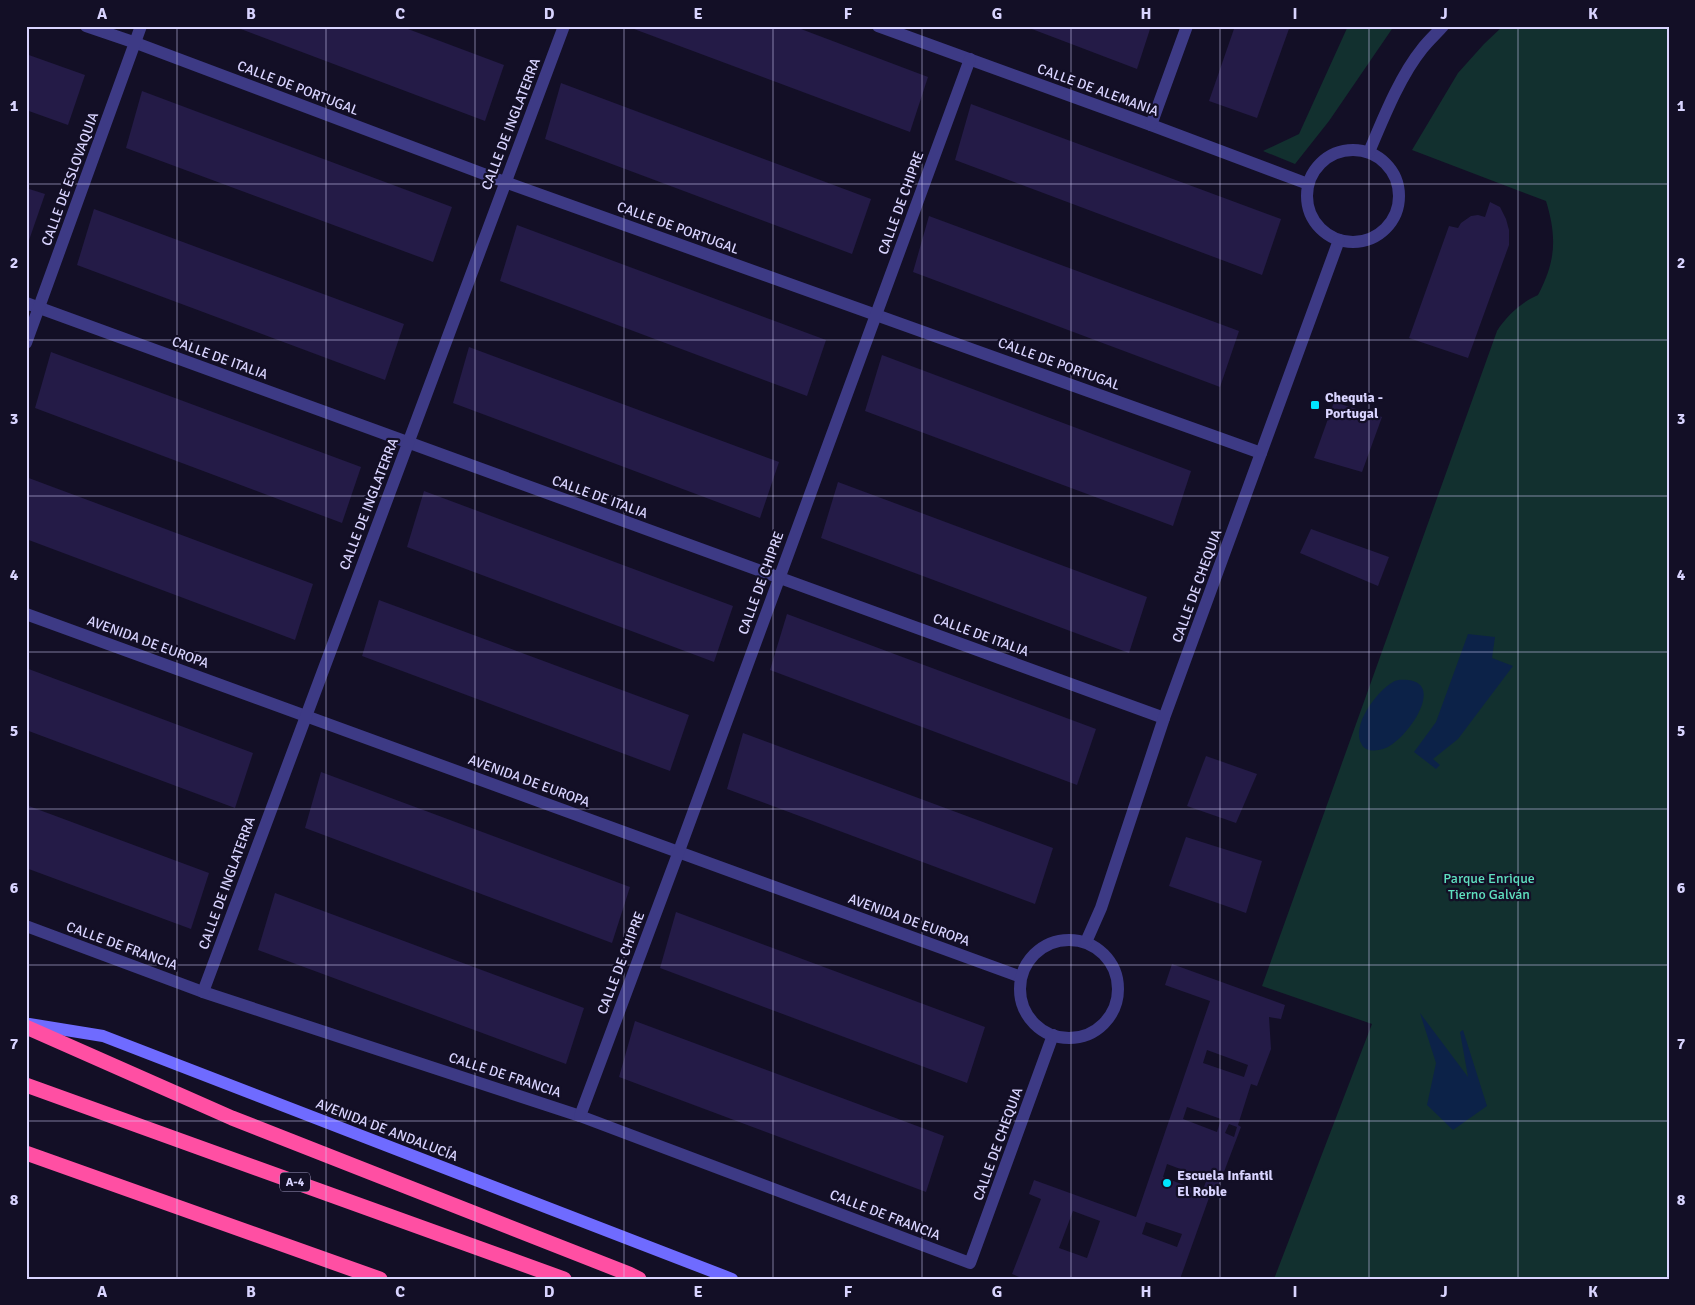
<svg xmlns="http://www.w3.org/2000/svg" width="1695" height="1305" viewBox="0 0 1695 1305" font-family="Signika,sans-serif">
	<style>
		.green { fill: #12302f }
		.water { fill: #0c2248 }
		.building { fill: #241b47; fill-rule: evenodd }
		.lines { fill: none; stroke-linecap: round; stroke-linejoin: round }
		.street { stroke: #3d3a85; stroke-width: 12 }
		.secondary { stroke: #6f6bff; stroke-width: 12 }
		.highway { stroke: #ff4fa3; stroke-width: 15 }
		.grid { fill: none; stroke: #d9d4ff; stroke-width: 1; stroke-opacity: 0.55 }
		.poi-dot { fill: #00e5ff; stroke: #130f26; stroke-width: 2 }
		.labels { text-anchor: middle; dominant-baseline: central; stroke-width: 4.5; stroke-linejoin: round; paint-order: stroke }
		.shield { fill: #130f26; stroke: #9e99be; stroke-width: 1 }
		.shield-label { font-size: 12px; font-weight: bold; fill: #d9d4ff }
		.street-label { font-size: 14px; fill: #d9d4ff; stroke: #130f26 }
		.poi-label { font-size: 14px; font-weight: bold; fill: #d9d4ff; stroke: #130f26; text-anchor: start }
		.park-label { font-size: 14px; fill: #5fe0c0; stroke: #130f26 }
		.neatline { fill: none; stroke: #d9d4ff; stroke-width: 2 }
		.grid-label { font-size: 16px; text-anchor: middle; font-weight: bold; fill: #d9d4ff }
	</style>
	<rect width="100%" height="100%" fill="#130f26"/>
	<g class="green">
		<path d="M1348 26H1394L1329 121 1295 164 1263 151 1299 134Z"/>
		<path d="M1503 26H1669V1279H1274L1372 1024 1262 986 1497 331C1507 315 1522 302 1538 295 1556 261 1557 237 1546 201L1412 150 1458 73 1484 44Z"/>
	</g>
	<g class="water">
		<path d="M1468 634 1495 637 1492 658 1513 666 1458 739 1433 759 1440 765 1436 769 1414 752 1436 722Z"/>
		<path d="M1408 680C1447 684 1404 744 1383 749 1376 751 1366 752 1362 745 1350 726 1377 691 1393 682 1398 679 1404 680 1408 680Z"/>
		<path d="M1420 1013 1468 1077 1460 1032 1463 1030 1487 1106 1453 1130 1427 1105 1436 1063Z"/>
	</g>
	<g class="building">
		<path d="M233 26H400L504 65 485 121Z"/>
		<path d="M626 26H793L928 77 910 132Z"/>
		<path d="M1024 26H1151L1137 69Z"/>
		<path d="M1235 26H1290L1257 118 1209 101Z"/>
		<path d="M26 54 85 75 68 125 26 110Z"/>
		<path d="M561 83 871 199 852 254 545 139Z"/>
		<path d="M142 91 452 207 433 262 126 148Z"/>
		<path d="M971 104 1281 219 1262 275 955 160Z"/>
		<path d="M26 188 45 194 27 246H26Z"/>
		<path d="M1490 202 1500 207 1506 219 1509 230V245L1468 358 1409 338 1449 226 1458 228 1461 223 1471 216 1478 215 1485 217Z"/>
		<path d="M94 209 404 324 385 380 77 265Z"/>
		<path d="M929 216 1239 331 1220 387 913 272Z"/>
		<path d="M517 225 826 340 807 396 500 281Z"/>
		<path d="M469 347 779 462 760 518 453 403Z"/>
		<path d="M51 352 361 467 342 523 35 408Z"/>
		<path d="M882 355 1191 471 1173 526 865 411Z"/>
		<path d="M1334 402 1382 417 1362 472 1314 458Z"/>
		<path d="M26 477 313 584 295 640 26 539Z"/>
		<path d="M838 482 1147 597 1129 653 821 538Z"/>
		<path d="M424 491 733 606 714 662 407 547Z"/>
		<path d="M1311 529 1389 557 1378 586 1300 553Z"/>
		<path d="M379 600 689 715 670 771 362 656Z"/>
		<path d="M787 614 1096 729 1077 785 770 670Z"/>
		<path d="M26 668 253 753 235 808 26 730Z"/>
		<path d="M743 733 1053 848 1035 904 727 789Z"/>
		<path d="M1206 756 1257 774 1236 823 1187 806Z"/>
		<path d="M321 772 630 887 612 943 305 828Z"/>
		<path d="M26 805 209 873 191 929 26 868Z"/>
		<path d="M1186 837 1262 861 1246 913 1169 886Z"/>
		<path d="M275 893 584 1008 566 1064 258 950Z"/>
		<path d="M676 912 985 1027 967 1083 660 968Z"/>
		<path d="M1172 964 1285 1005 1281 1019 1269 1017 1271 1049 1257 1086 1251 1084 1238 1125 1241 1127 1219 1185 1210 1195 1180 1279H1024L1012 1274 1041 1199 1029 1194 1034 1180 1136 1217 1210 1001 1165 985ZM1207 1050 1248 1065 1244 1077 1203 1063ZM1187 1107 1221 1119 1217 1132 1183 1119ZM1229 1124 1237 1127 1234 1137 1225 1133ZM1167 1164 1207 1179 1202 1192 1163 1177ZM1073 1211 1100 1221 1087 1258 1059 1248ZM1146 1222 1182 1234 1177 1247 1142 1234Z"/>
		<path d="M635 1021 944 1136 926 1192 619 1077Z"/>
	</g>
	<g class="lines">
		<g class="street">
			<path d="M86 26 136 43 505 182 1261 453"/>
			<path d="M878 26 1151 125 1308 184"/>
			<path d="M1151 125 1187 26"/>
			<circle cx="1353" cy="196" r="46"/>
			<path d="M1369 152C1383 119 1400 76 1422 49 1428 41 1436 34 1443 26"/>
			<path d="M26 303 1164 718"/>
			<path d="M26 343 141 26"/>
			<path d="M26 614 1021 977"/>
			<path d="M26 926 203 992 580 1116 970 1263 1053 1035"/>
			<circle cx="1069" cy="989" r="49"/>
			<path d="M1086 942 1101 908 1164 718 1339 240"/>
			<path d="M203 992 564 26"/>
			<path d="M580 1116 679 851 970 59"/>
		</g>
		<path class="secondary" d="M29 1024 103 1036 732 1279"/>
		<g class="highway">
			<path d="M26 1027 232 1118 629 1274 639 1279"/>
			<path d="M26 1085 564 1279"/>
			<path d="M26 1153 380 1279"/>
		</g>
	</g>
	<path class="grid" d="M177 26V1279M326 26V1279M475 26V1279M624 26V1279M773 26V1279M922 26V1279M1071 26V1279M1220 26V1279M1369 26V1279M1518 26V1279M26 184H1669M26 340H1669M26 496H1669M26 652H1669M26 809H1669M26 965H1669M26 1121H1669"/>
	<g class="poi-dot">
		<rect x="1310" y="400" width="10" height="10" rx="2.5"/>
		<circle cx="1167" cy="1183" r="5"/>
	</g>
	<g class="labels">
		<rect class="shield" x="280" y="1172.5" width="30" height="19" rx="4"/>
		<g class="shield-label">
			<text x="295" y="1182">A-4</text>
		</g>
		<g class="street-label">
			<text transform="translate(298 88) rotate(21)">CALLE DE PORTUGAL</text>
			<text transform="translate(1098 90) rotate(20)">CALLE DE ALEMANIA</text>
			<text transform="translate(511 124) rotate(-69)">CALLE DE INGLATERRA</text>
			<text transform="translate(70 179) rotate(-70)">CALLE DE ESLOVAQUIA</text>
			<text transform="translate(901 203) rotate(-70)">CALLE DE CHIPRE</text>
			<text transform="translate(678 228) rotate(20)">CALLE DE PORTUGAL</text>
			<text transform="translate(220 358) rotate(20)">CALLE DE ITALIA</text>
			<text transform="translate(1059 364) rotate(20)">CALLE DE PORTUGAL</text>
			<text transform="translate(600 497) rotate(20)">CALLE DE ITALIA</text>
			<text transform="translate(369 504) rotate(-69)">CALLE DE INGLATERRA</text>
			<text transform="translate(761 583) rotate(-70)">CALLE DE CHIPRE</text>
			<text transform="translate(1197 586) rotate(-70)">CALLE DE CHEQUIA</text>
			<text transform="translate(981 635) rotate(20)">CALLE DE ITALIA</text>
			<text transform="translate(148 642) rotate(20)">AVENIDA DE EUROPA</text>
			<text transform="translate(529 781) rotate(20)">AVENIDA DE EUROPA</text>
			<text transform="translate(227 883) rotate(-70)">CALLE DE INGLATERRA</text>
			<text transform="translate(909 920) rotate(20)">AVENIDA DE EUROPA</text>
			<text transform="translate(122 946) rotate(20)">CALLE DE FRANCIA</text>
			<text transform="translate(621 963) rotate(-69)">CALLE DE CHIPRE</text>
			<text transform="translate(505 1075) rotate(18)">CALLE DE FRANCIA</text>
			<text transform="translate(387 1130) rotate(21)">AVENIDA DE ANDALUCÍA</text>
			<text transform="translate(998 1144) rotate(-70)">CALLE DE CHEQUIA</text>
			<text transform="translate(885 1215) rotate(21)">CALLE DE FRANCIA</text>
		</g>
		<g class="poi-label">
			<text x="1325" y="397">Chequia -<tspan x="1325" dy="16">Portugal</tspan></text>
			<text x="1177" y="1175">Escuela Infantil<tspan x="1177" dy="16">El Roble</tspan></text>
		</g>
		<g class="park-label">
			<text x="1489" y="878">Parque Enrique<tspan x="1489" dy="16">Tierno Galván</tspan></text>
		</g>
	</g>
	<rect width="1695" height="1305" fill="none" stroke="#130f26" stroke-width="55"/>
	<rect x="28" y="28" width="1640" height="1250" class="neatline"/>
	<g class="grid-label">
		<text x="102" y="19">A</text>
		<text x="251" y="19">B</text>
		<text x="400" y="19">C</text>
		<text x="549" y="19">D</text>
		<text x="698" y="19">E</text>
		<text x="848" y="19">F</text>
		<text x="997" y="19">G</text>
		<text x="1146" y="19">H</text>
		<text x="1295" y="19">I</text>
		<text x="1444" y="19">J</text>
		<text x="1593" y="19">K</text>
		<text x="14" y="111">1</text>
		<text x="1681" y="111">1</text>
		<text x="14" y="268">2</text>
		<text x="1681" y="268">2</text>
		<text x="14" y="424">3</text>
		<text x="1681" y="424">3</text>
		<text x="14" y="580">4</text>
		<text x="1681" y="580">4</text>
		<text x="14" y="736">5</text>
		<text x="1681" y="736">5</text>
		<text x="14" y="893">6</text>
		<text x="1681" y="893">6</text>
		<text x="14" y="1049">7</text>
		<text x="1681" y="1049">7</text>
		<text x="14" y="1205">8</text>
		<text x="1681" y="1205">8</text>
		<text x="102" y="1297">A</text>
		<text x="251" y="1297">B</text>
		<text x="400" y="1297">C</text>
		<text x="549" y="1297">D</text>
		<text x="698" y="1297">E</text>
		<text x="848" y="1297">F</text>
		<text x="997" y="1297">G</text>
		<text x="1146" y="1297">H</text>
		<text x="1295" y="1297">I</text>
		<text x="1444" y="1297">J</text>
		<text x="1593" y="1297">K</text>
	</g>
</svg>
